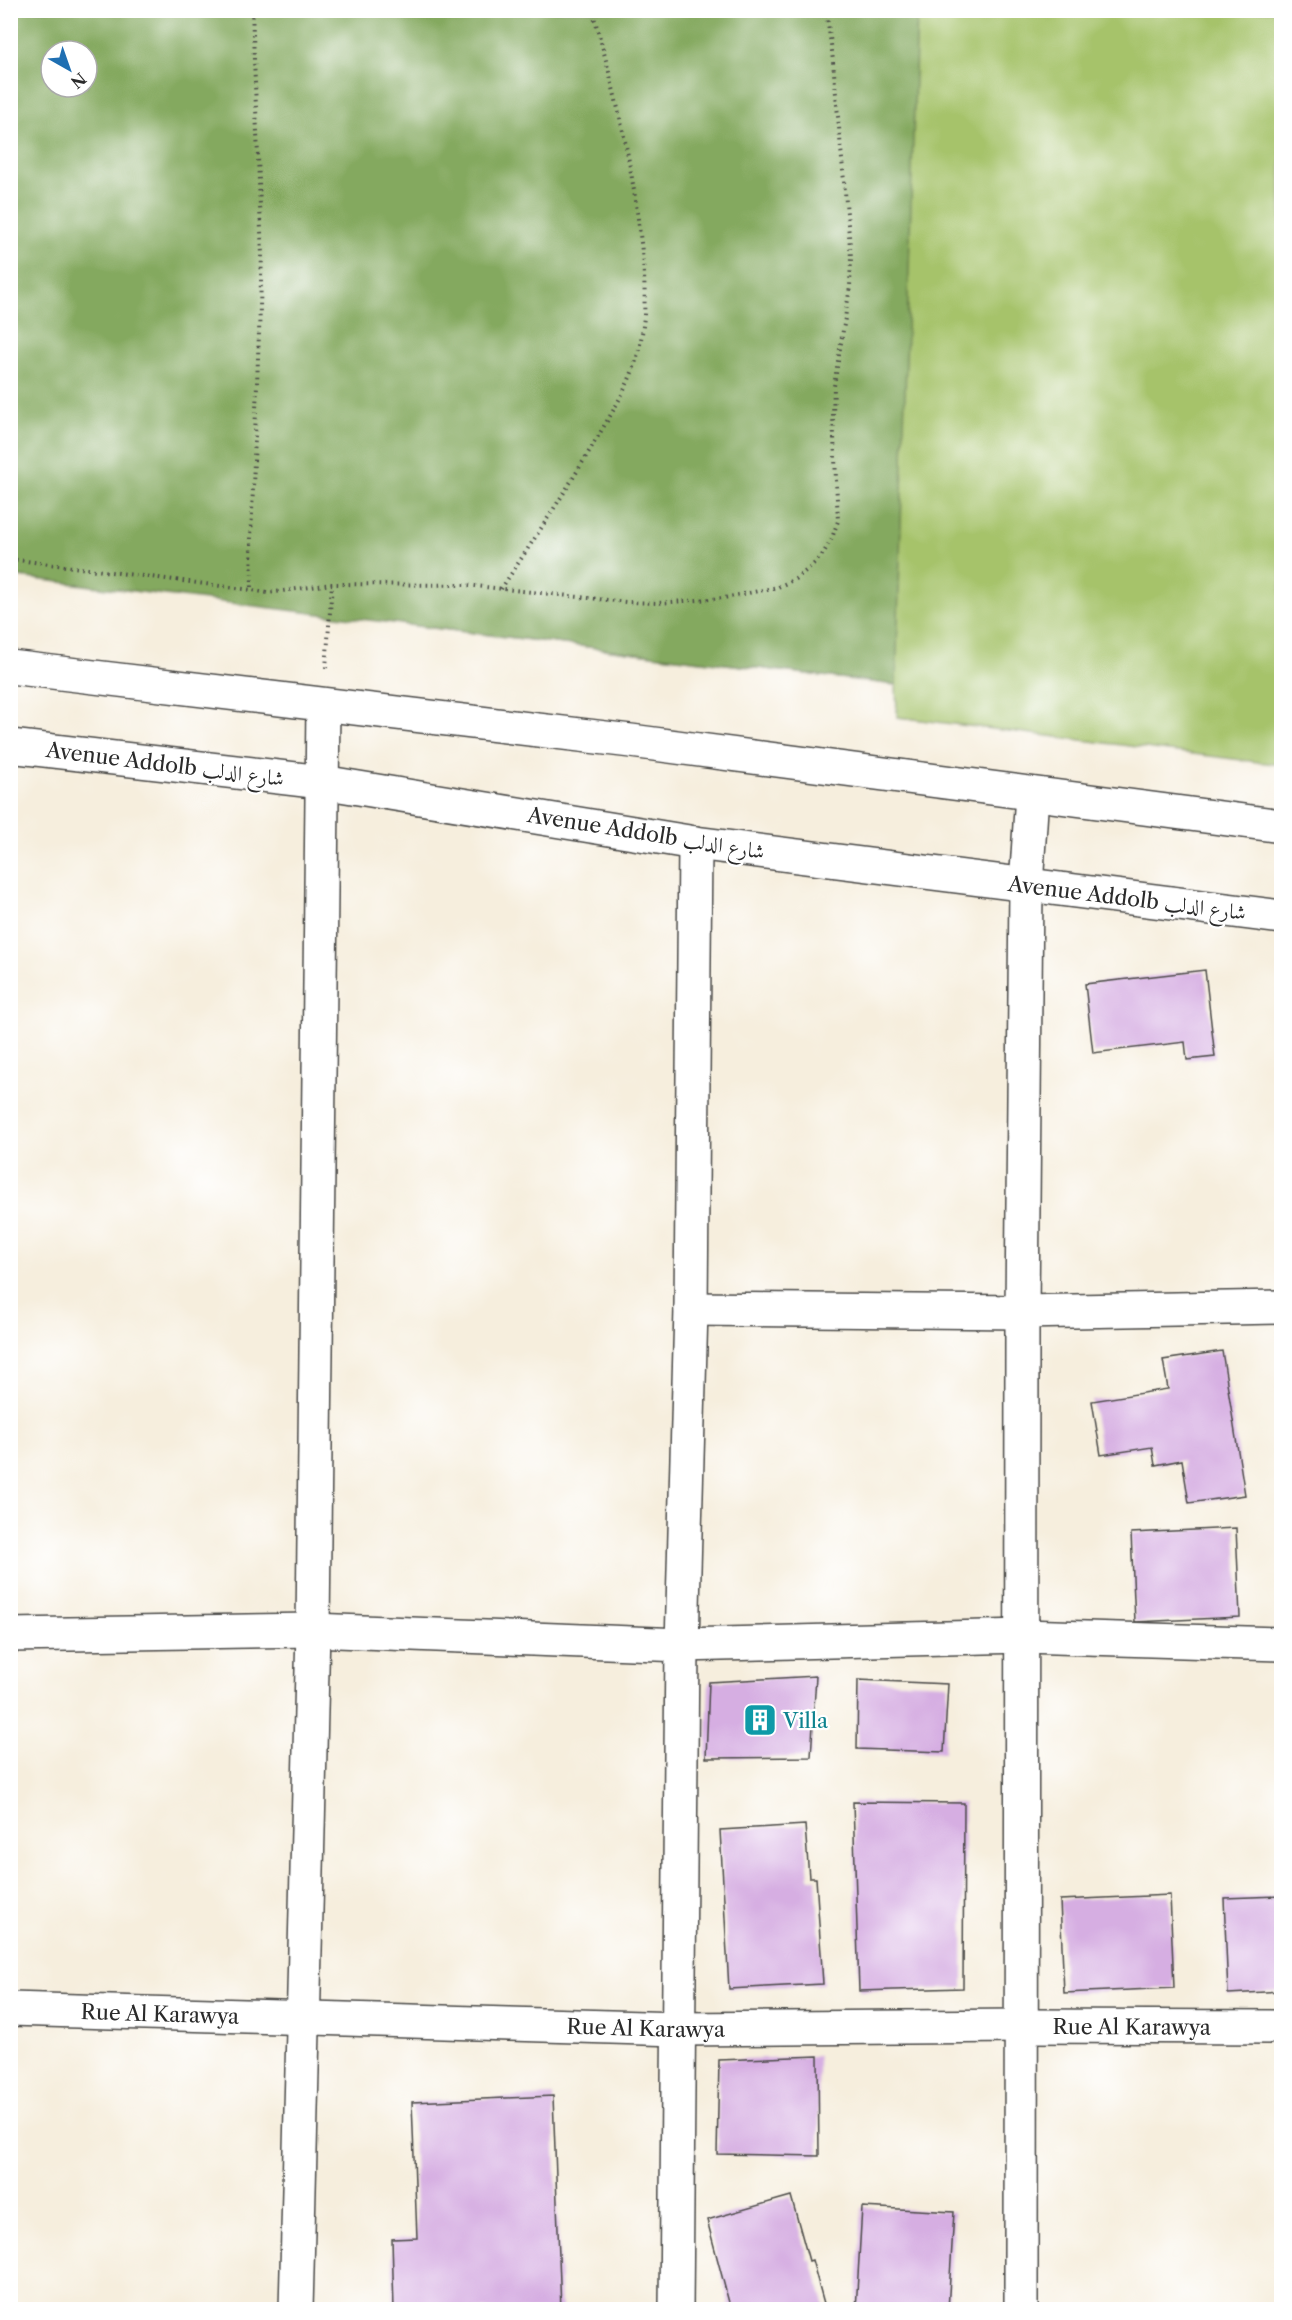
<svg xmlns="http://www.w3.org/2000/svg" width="1292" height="2320" viewBox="0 0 1292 2320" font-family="'Libre Caslon Text',Amiri,serif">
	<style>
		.green { fill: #a6c36a; stroke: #68774a; stroke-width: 1.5 }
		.forest { fill: #84a95e; stroke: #586a44; stroke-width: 1.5; fill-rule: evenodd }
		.building { fill: #d6aee2 }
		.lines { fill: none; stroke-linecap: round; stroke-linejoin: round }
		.minor-casing { stroke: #494846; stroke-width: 36 }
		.tertiary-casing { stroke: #494846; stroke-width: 36 }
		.path { stroke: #494846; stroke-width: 4; stroke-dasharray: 1.5 4.5; stroke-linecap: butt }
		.minor { stroke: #fff; stroke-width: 33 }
		.tertiary { stroke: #fff; stroke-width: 33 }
		.labels { text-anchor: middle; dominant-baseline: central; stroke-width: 4.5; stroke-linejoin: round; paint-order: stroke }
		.street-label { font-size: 21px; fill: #2b2b2b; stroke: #fff }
		.culture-label { font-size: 21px; fill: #0d838f; stroke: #fff; text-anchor: start }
	</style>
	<rect width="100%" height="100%" fill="#fff"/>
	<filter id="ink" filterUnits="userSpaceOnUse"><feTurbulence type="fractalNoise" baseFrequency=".0167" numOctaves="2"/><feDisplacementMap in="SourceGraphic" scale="12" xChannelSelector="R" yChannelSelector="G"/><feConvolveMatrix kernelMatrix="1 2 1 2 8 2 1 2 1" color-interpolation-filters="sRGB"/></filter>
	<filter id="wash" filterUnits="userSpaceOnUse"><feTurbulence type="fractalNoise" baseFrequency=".008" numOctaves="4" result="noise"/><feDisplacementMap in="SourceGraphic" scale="24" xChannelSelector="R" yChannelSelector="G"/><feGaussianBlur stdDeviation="1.35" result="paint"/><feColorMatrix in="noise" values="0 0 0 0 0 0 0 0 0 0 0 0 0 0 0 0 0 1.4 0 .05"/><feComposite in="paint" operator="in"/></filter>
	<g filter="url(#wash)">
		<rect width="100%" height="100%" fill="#f6eedd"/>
		<path class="green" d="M832 11H1281V765L897 717 896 685 401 624 407 597Z"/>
		<path class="forest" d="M11 10 917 11 896 685 11 576ZM51 51H87V87H51Z"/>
		<g id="blocks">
			<g class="building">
				<path d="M1205 970 1215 1057 1187 1060 1185 1042 1093 1053 1085 984Z"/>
				<path d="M1222 1351 1245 1495 1189 1503 1182 1460 1155 1465 1152 1447 1101 1455 1092 1401 1168 1389 1163 1360Z"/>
				<path d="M1236 1528 1240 1617 1135 1622 1131 1533Z"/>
				<path d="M816 1676 811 1757 706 1758 709 1682Z"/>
				<path d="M858 1680 948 1684 944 1752 857 1749Z"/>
				<path d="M853 1802 964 1803 963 1988 859 1991Z"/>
				<path d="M805 1825 809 1878H816L823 1984 729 1989 720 1830Z"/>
				<path d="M1170 1895 1174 1988 1064 1993 1060 1900Z"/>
				<path d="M1282 1896V1991L1228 1994 1224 1898Z"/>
				<path d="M818 2056 819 2156 717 2154 719 2060Z"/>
				<path d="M553 2096 561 2310H394L392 2239 417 2238 412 2102Z"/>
				<path d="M791 2196 809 2261 812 2260 825 2307 816 2310H731L707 2220Z"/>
				<path d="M862 2207 954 2212 948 2310H856Z"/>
			</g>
		</g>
	</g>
	<g filter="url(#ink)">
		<use href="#blocks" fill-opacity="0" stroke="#494846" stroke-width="1.5"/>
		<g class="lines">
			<defs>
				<g id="minor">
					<path d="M691 1309 1022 1312 1282 1307"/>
					<path d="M10 1635 313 1630 682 1645 1023 1636 1282 1644"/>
					<path id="s1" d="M10 2009 678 2029 1022 2026 1282 2027"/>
					<path d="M296 2310 313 1630 323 705"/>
					<path d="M676 2310 682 1645 691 1309 695 843"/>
					<path d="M1021 2310 1022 1312 1026 886 1032 794"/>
				</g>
				<g id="tertiary">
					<path d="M10 667 631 741 1282 826"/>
					<path d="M10 746 322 782 695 843 1282 917"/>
				</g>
			</defs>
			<use href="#minor" class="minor-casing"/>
			<use href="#tertiary" class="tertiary-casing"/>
			<g class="path">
				<path d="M252 10 262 255 251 539 252 590 268 593 332 584 466 585 626 602 658 603 724 598 778 587 795 579 811 567 823 554 832 538 838 521 833 416 834 386 850 287 851 257 832 51 826 10"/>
				<path d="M10 559 252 590"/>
				<path d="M501 589C533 541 565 493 594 443 607 421 621 399 631 375 651 324 645 272 638 219 629 148 612 79 592 10"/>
				<path d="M326 668 332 584"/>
			</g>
			<use href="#minor" class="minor"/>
			<use href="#tertiary" class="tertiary"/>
		</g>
	</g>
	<defs>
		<symbol id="building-square" viewBox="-11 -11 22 22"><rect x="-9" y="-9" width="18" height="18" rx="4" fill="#0f9aa8" stroke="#fff"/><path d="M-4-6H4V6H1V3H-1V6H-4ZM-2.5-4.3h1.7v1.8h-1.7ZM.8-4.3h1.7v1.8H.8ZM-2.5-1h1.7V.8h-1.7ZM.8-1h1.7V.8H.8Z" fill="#fff"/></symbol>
	</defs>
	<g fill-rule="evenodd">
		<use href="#building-square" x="741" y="1701" width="38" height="38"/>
	</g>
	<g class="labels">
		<g class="street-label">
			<text transform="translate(165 764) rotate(7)">Avenue Addolb شارع الدلب</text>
			<text transform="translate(646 833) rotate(9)">Avenue Addolb شارع الدلب</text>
			<text transform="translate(1127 898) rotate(7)">Avenue Addolb شارع الدلب</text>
			<text stroke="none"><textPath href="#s1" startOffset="150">Rue Al Karawya</textPath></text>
			<text stroke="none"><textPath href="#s1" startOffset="636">Rue Al Karawya</textPath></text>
			<text stroke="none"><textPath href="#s1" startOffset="1122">Rue Al Karawya</textPath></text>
		</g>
		<g class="culture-label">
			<text x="783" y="1720">Villa</text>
		</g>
	</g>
	<rect width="1292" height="2320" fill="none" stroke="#fff" stroke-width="36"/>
	<g transform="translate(69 69) rotate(140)"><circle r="28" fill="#ffffff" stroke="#aaaaaa" stroke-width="1.5"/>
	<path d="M0-4.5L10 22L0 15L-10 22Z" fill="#1f6fb2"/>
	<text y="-9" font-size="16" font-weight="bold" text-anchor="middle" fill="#2b2b2b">N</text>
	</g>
</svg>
